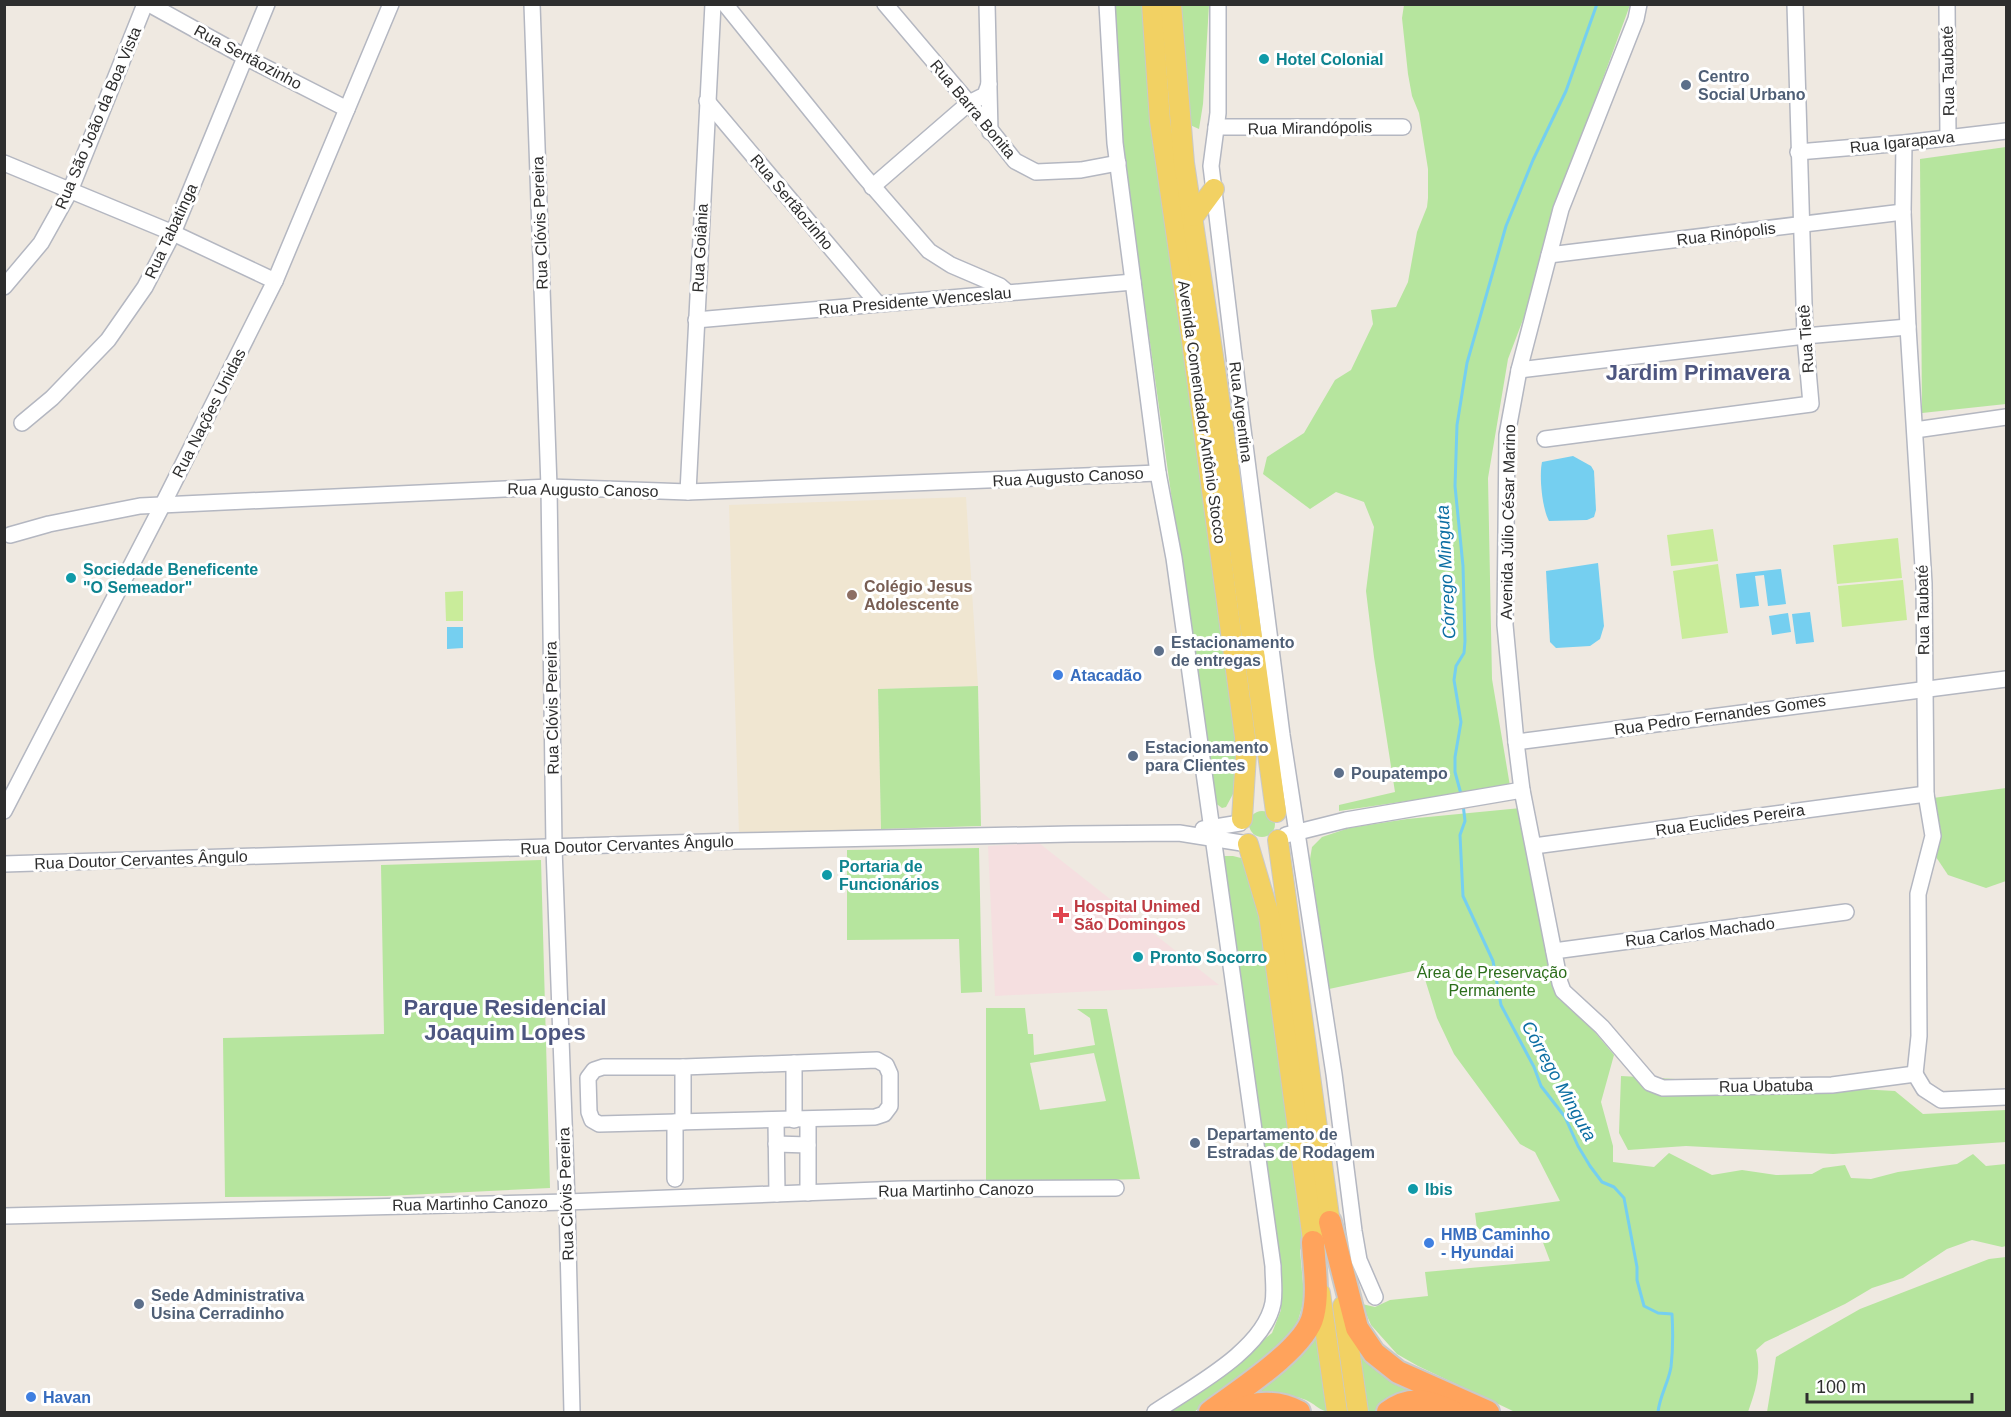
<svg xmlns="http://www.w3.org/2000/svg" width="2011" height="1417" viewBox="0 0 2011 1417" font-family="Helvetica,sans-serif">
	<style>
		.education { fill: #f0e6d1 }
		.medical { fill: #f5dfe0 }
		.green { fill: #b6e59e; fill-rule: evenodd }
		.pitch { fill: #c9ec9a }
		.water { fill: #75cff0 }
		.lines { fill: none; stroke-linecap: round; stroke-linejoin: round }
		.stream { stroke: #75cff0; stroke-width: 3 }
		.minor-casing { stroke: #b4b7c1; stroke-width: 18 }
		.major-casing { stroke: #c9c9c9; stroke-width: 22 }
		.highway-casing { stroke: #c9c9c9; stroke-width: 26 }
		.minor { stroke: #fff; stroke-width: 15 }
		.major { stroke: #f2d163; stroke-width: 20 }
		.highway { stroke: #ffa35c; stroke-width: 22 }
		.culture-dot { fill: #0f9aa8; stroke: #fff; stroke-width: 2 }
		.service-dot { fill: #5c6f8a; stroke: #fff; stroke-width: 2 }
		.education-dot { fill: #8d6e63; stroke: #fff; stroke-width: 2 }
		.shop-dot { fill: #3f7fe0; stroke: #fff; stroke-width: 2 }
		.health-dot { fill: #e0444e; stroke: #fff; stroke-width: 2 }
		.labels { text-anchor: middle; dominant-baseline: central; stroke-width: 6; stroke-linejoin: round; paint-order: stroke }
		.street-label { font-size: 16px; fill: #2e2e2e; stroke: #fff }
		.culture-label { font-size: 16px; font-weight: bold; fill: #0d838f; stroke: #fff; text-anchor: start }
		.service-label { font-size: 16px; font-weight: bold; fill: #4e5e75; stroke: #fff; text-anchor: start }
		.education-label { font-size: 16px; font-weight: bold; fill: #785e54; stroke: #fff; text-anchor: start }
		.shop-label { font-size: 16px; font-weight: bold; fill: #366cbe; stroke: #fff; text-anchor: start }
		.health-label { font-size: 16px; font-weight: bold; fill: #be3a42; stroke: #fff; text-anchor: start }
		.park-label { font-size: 16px; fill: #2c6e1b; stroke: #fff }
		.water-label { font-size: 18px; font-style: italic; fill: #0d6fa3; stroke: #fff }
		.district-label { font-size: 22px; font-weight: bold; fill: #4d5680; stroke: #fff }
	</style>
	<rect width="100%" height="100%" fill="#efe9e1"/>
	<path class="education" d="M966 497 978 686 878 689 881 829 739 835 729 505Z"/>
	<path class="medical" d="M1039 843 1219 985 995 996 988 846Z"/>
	<g class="green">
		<path d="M1113 5H1146L1238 739 1233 794 1226 807 1222 808 1214 802 1123 149 1120 145Z"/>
		<path d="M1180 5H1209L1203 104 1199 129 1190 125Z"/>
		<path d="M1404 5H1630L1580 141 1554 238 1508 359 1488 478 1492 679 1510 786 1339 811V805L1395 792 1374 657 1366 591 1374 527 1364 502 1336 492 1310 509 1263 474 1267 457 1304 433 1335 380 1351 370 1373 324 1371 310 1396 307 1408 282 1417 232 1427 207 1428 198V169L1419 113 1412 96 1408 74 1402 18Z"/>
		<path d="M2006 147V404L1922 413 1920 159Z"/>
		<path d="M978 686 981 826 881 829 878 689Z"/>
		<path d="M2006 788V881L1986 888 1948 875 1934 854 1933 798Z"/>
		<path d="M1521 808 1558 988 1614 1055 1601 1102 1613 1146V1162L1654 1167 1669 1153 1712 1175 1742 1170 1776 1175 1812 1174 1823 1168 1845 1165 1851 1178 1871 1179 1898 1172 1957 1164 1973 1154 1986 1166 2006 1164V1246L2002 1247 1972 1240 1947 1249 1903 1278 1872 1288 1845 1304 1765 1342 1756 1350C1762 1372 1755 1392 1748 1412H1515L1418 1366 1397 1354 1371 1325 1362 1304 1375 1307 1390 1300 1428 1296 1425 1272 1550 1261 1539 1232 1477 1229 1475 1213 1560 1201 1535 1152 1520 1144 1454 1054 1437 1018 1424 976 1427 968 1329 989 1310 859 1312 847 1322 837 1349 828 1407 819Z"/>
		<circle cx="1262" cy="824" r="13"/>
		<path d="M979 848 982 992 961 993 959 939 847 940V850Z"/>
		<path d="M1224 856H1233L1241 858 1255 888 1307 1238 1300 1250 1304 1295 1302 1307 1297 1324 1279 1349 1194 1412H1168L1207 1385 1272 1333 1281 1310V1285L1222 864Z"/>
		<path d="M541 860 550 1188 386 1196 225 1197 223 1038 384 1034 381 865Z"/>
		<path d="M986 1008H1025L1028 1034H1033L1034 1055 1095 1045 1090 1018 1077 1009H1107L1140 1179 986 1183ZM1094 1053 1106 1101 1040 1110 1030 1063Z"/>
		<path d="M1621 1076 1895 1091 1923 1114 2006 1110V1142L1833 1154 1686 1146 1628 1150 1619 1133Z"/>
		<path d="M2006 1257V1412H1767L1776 1357 1860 1309 1989 1259Z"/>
		<path d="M1321 1322 1333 1412C1318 1412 1316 1403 1303 1399 1278 1390 1254 1404 1230 1412Z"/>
		<path d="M1352 1333 1475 1412H1364Z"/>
	</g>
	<g class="pitch">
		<path d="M1713 529 1718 561 1671 566 1667 535Z"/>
		<path d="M1898 538 1902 578 1837 584 1833 545Z"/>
		<path d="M1718 564 1728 633 1682 639 1673 571Z"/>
		<path d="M1903 580 1907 620 1842 627 1838 586Z"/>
		<path d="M463 591V621H446L445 592Z"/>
	</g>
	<g class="water">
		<path d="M1573 456 1591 466 1594 471 1596 510 1594 517 1587 520 1549 521C1542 508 1539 476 1542 462Z"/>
		<path d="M1598 563 1604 626 1600 639 1590 646 1556 648 1550 642 1546 571Z"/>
		<path d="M1781 569 1786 604 1768 606 1764 575 1755 576 1759 606 1740 608 1736 574Z"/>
		<path d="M1810 612 1814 642 1796 644 1792 614Z"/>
		<path d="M1788 613 1791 632 1772 635 1769 616Z"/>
		<path d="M447 627H463V648L447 649Z"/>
	</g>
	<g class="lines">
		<g class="stream">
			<path d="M1461 794 1455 772V757L1461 722 1454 680 1456 666 1464 653 1465 641 1463 566 1455 486 1457 425 1467 363 1506 226 1533 160 1566 91 1597 4"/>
			<path d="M1463 804 1465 821 1460 835 1463 896 1493 961 1501 1005 1534 1067 1541 1086 1565 1117 1578 1146 1590 1166 1602 1182 1614 1187 1624 1198 1637 1267V1280L1644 1306 1658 1313 1672 1314C1673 1331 1673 1350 1671 1367 1668 1384 1660 1395 1658 1412"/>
		</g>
		<defs>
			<g id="minor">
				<path d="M149 4 245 57 347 109"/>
				<path d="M532 4 549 487 554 848 567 1202 572 1412"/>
				<path d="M725 4 863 175 929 251 951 265 1000 286 1008 293"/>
				<path d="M885 4 969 103 1015 161 1036 172 1081 170 1118 163"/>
				<path d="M987 4 990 132"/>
				<path d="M1107 4 1115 143 1158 473 1174 558 1273 1266C1273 1278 1275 1291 1273 1303 1264 1350 1192 1387 1155 1412"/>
				<path d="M1218 4V113L1211 166 1239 398 1282 735 1334 1074 1354 1231 1359 1260 1375 1297"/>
				<path d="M1639 4 1636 19 1561 209 1519 370 1507 435 1505 625 1516 742 1522 790 1560 983 1563 991 1602 1027 1650 1083 1663 1088 1832 1085 1915 1074"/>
				<path d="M1947 4 1948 137"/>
				<path d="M707 101 878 304"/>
				<path d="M1216 127H1403"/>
				<path d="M1904 143 1903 212 1908 327 1924 583 1926 794 1933 836 1918 894 1919 1036 1915 1074"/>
				<path d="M1798 152 1904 143 2006 131"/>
				<path d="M4 163 173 233 275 281"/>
				<path d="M872 187 969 103 985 95 989 84"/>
				<path d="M1549 255 1903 212"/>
				<path d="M4 287 41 243 70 191 145 4"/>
				<path d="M696 320 1133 282"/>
				<path d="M1519 370 1805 336 1908 327"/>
				<path d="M22 423 52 398 108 340 145 287 173 233 267 4"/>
				<path d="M1915 430 2006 417"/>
				<path d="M1545 439 1811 404 1805 336 1795 4"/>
				<path d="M688 492 713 4"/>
				<path d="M10 535 49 524 140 506 549 487 688 492 1158 473"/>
				<path d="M1516 742 2006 679"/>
				<path d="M4 811 162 506 275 281 391 4"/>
				<path d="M1203 829 1240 823"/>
				<path d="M1286 835 1346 820 1522 790"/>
				<path d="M1534 846 1926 794"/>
				<path d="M4 864 735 841 1071 834 1179 833 1248 844"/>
				<path d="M1554 951 1846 912"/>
				<path d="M877 1060 886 1065 890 1074V1106L884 1114 875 1117 599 1124 592 1120 589 1112 588 1078 594 1070 603 1067H683Z"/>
				<path d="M794 1063V1120"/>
				<path d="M1915 1074 1924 1089 1941 1100 2006 1097"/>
				<path d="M776 1121 777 1194"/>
				<path d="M675 1122V1179"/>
				<path d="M683 1122V1067"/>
				<path d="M776 1144 808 1145"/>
				<path d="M808 1193V1120"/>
				<path d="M4 1216 567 1202 903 1189 1116 1188"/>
			</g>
			<g id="major">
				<path d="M1152 4 1160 121 1192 341 1245 737 1246 755 1242 819"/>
				<path d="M1171 4 1184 163 1216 376 1276 812"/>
				<path d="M1194 216 1214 189"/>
				<path d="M1278 840 1332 1238"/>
				<path d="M1248 844 1269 915 1315 1255"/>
				<path d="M1320 1293 1337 1412"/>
				<path d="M1343 1306 1358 1412"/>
			</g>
			<g id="highway">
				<path d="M1330 1222 1357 1328 1374 1353 1398 1372 1488 1412"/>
				<path d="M1210 1412C1237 1392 1306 1348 1313 1316 1319 1292 1314 1265 1313 1242"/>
				<path d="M1235 1412C1254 1401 1279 1401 1299 1412"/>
				<path d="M1388 1412C1410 1395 1430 1401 1453 1412"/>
			</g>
		</defs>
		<use href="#minor" class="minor-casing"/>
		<use href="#major" class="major-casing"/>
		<use href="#highway" class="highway-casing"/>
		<use href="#minor" class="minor"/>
		<use href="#major" class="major"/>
		<use href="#highway" class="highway"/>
	</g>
	<g class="culture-dot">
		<circle cx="1264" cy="59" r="6"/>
		<circle cx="71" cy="578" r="6"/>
		<circle cx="827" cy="875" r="6"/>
		<circle cx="1138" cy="957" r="6"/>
		<circle cx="1413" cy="1189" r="6"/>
	</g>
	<g class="service-dot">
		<circle cx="1686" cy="85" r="6"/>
		<circle cx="1159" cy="651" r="6"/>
		<circle cx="1133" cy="756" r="6"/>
		<circle cx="1339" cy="773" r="6"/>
		<circle cx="1195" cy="1143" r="6"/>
		<circle cx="139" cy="1304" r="6"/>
	</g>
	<circle class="education-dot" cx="852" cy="595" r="6"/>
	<g class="shop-dot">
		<circle cx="1058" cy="675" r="6"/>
		<circle cx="1429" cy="1243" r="6"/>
		<circle cx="31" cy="1397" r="6"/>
	</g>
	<path class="health-dot" d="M1058 906h6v6h6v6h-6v6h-6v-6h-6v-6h6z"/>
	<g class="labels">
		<g class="street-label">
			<text transform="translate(248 57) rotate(28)">Rua Sertãozinho</text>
			<text transform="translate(1948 71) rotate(-91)">Rua Taubaté</text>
			<text transform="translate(973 109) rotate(50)">Rua Barra Bonita</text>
			<text transform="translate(98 118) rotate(-67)">Rua São João da Boa Vista</text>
			<text transform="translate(1310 128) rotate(-1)">Rua Mirandópolis</text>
			<text transform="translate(1902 142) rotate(-6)">Rua Igarapava</text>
			<text transform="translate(792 202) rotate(50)">Rua Sertãozinho</text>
			<text transform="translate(540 223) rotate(-92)">Rua Clóvis Pereira</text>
			<text transform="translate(171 231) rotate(-65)">Rua Tabatinga</text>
			<text transform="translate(1726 234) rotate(-7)">Rua Rinópolis</text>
			<text transform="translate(700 248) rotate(-87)">Rua Goiânia</text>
			<text transform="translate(915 301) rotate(-5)">Rua Presidente Wenceslau</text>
			<text transform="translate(1806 339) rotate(-94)">Rua Tietê</text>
			<text transform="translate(1202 412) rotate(82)">Avenida Comendador Antônio Stocco</text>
			<text transform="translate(1241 412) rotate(83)">Rua Argentina</text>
			<text transform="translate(209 413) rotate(-63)">Rua Nações Unidas</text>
			<text transform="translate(1068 477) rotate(-3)">Rua Augusto Canoso</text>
			<text transform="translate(583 490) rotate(1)">Rua Augusto Canoso</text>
			<text transform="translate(1508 522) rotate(-89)">Avenida Júlio César Marino</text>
			<text transform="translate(1923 610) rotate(-91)">Rua Taubaté</text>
			<text transform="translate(552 708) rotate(-91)">Rua Clóvis Pereira</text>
			<text transform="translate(1720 715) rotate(-8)">Rua Pedro Fernandes Gomes</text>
			<text transform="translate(1730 820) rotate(-8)">Rua Euclides Pereira</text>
			<text transform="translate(627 845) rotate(-2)">Rua Doutor Cervantes Ângulo</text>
			<text transform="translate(141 860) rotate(-2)">Rua Doutor Cervantes Ângulo</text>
			<text transform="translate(1700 932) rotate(-7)">Rua Carlos Machado</text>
			<text transform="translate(1766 1086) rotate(-1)">Rua Ubatuba</text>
			<text transform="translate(956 1190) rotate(-1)">Rua Martinho Canozo</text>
			<text transform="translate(566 1194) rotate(-92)">Rua Clóvis Pereira</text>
			<text transform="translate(470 1204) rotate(-1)">Rua Martinho Canozo</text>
		</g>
		<g class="culture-label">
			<text x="1276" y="59">Hotel Colonial</text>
			<text x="83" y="569">Sociedade Beneficente<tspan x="83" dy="18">"O Semeador"</tspan></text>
			<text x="839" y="866">Portaria de<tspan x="839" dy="18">Funcionários</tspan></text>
			<text x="1150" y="957">Pronto Socorro</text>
			<text x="1425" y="1189">Ibis</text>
		</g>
		<g class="service-label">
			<text x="1698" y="76">Centro<tspan x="1698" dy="18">Social Urbano</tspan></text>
			<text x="1171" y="642">Estacionamento<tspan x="1171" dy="18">de entregas</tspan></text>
			<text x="1145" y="747">Estacionamento<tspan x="1145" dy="18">para Clientes</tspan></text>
			<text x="1351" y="773">Poupatempo</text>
			<text x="1207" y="1134">Departamento de<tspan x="1207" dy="18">Estradas de Rodagem</tspan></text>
			<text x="151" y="1295">Sede Administrativa<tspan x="151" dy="18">Usina Cerradinho</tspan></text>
		</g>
		<g class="education-label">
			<text x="864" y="586">Colégio Jesus<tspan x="864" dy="18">Adolescente</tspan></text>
		</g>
		<g class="shop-label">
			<text x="1070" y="675">Atacadão</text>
			<text x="1441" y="1234">HMB Caminho<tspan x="1441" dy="18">- Hyundai</tspan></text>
			<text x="43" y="1397">Havan</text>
		</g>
		<g class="health-label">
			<text x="1074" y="906">Hospital Unimed<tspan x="1074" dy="18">São Domingos</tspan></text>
		</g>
		<g class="park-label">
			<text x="1492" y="972">Área de Preservação<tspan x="1492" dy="18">Permanente</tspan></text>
		</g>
		<g class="water-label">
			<text transform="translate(1446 572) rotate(-93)">Córrego Minguta</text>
			<text transform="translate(1559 1081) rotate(61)">Córrego Minguta</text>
		</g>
		<g class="district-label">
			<text x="1698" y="372">Jardim Primavera</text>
			<text x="505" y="1007">Parque Residencial<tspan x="505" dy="25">Joaquim Lopes</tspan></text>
		</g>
	</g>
	<rect width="2011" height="1417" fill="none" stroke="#2e2e2e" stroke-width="12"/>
	<path d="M1807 1393v9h165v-9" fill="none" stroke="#2e2e2e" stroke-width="3"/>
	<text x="1816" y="1393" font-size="18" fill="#2e2e2e" stroke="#ffffff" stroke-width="4.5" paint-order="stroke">100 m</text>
</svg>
